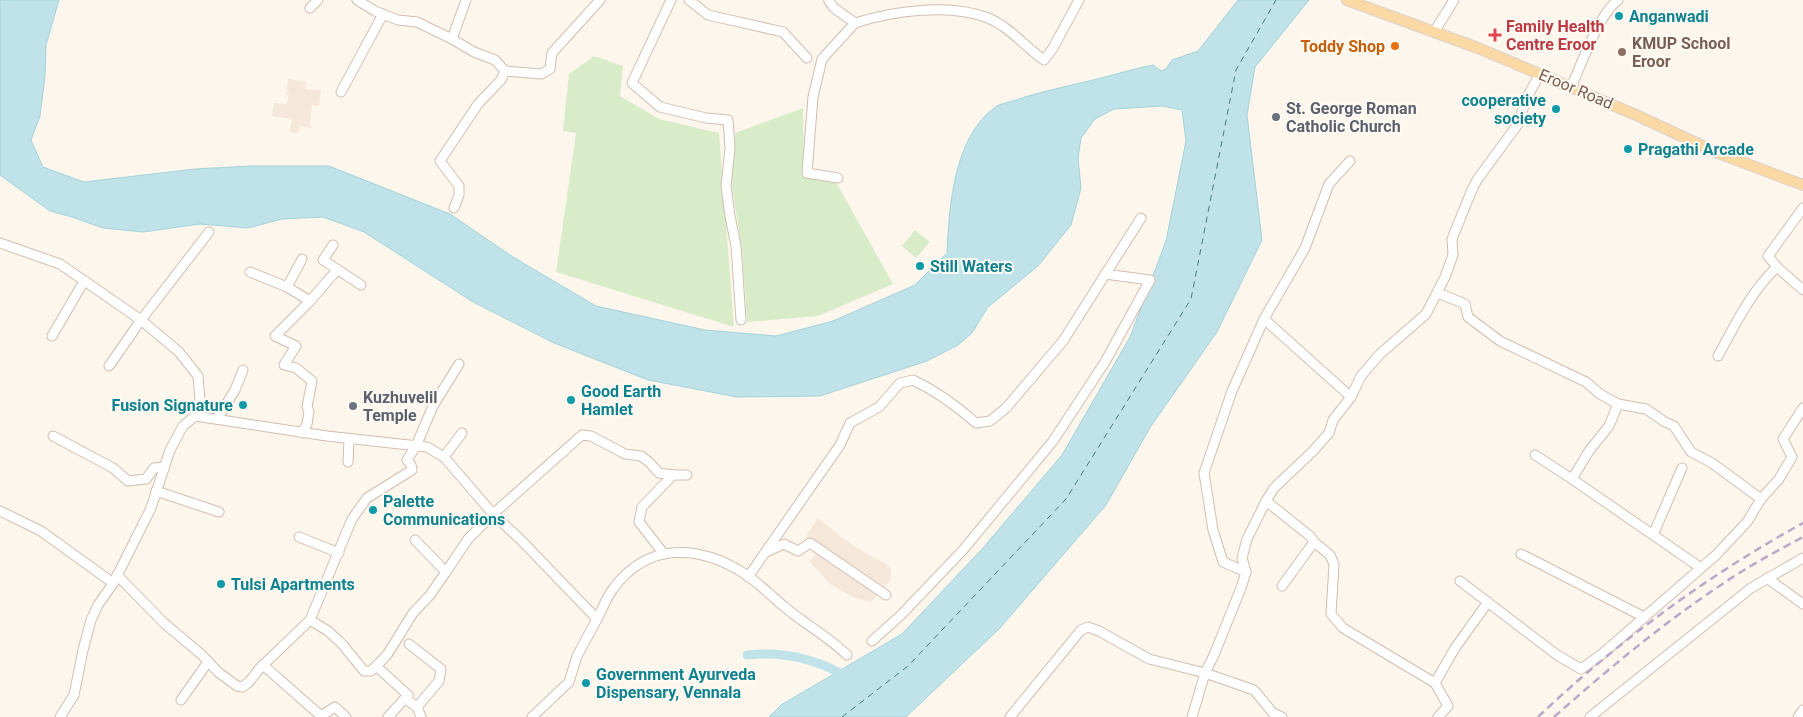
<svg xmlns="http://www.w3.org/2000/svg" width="1803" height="717" viewBox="0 0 1803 717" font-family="Roboto,sans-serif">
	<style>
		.residential { fill: #f5e8da }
		.green { fill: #d8ecc9 }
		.water { fill: #bfe3e8; stroke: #a5d3da }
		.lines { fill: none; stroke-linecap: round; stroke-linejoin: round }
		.canal { stroke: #bfe3e8; stroke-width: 9 }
		.ferry { stroke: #437c86; stroke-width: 1; stroke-dasharray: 6 5; stroke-linecap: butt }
		.minor-casing { stroke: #d1beb0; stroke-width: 11 }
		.major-casing { stroke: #dad1cd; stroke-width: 12 }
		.minor { stroke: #fff; stroke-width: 9 }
		.major { stroke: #fbd9a5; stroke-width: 10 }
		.rail { stroke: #b9a8c9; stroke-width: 2.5; stroke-dasharray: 8 5; stroke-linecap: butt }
		.culture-dot { fill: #0f9aa8; stroke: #fffaf3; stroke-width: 2 }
		.health-dot { fill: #e0444e; stroke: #fffaf3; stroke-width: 2 }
		.food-dot { fill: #e8710a; stroke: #fffaf3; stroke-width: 2 }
		.education-dot { fill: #8d6e63; stroke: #fffaf3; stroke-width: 2 }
		.worship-dot { fill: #6b7280; stroke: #fffaf3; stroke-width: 2 }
		.labels { text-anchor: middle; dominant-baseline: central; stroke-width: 4; stroke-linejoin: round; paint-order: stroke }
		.culture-label { font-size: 16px; font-weight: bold; fill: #0d838f; stroke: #fffaf3; text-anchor: start }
		.health-label { font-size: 16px; font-weight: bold; fill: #be3a42; stroke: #fffaf3; text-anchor: start }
		.education-label { font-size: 16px; font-weight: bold; fill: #785e54; stroke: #fffaf3; text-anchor: start }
		.food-label { font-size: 16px; font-weight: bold; fill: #c56008; stroke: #fffaf3; text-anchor: end }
		.street-label { font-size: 16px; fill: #7a5c4d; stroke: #fffaf3 }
		.worship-label { font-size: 16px; font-weight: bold; fill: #5b616d; stroke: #fffaf3; text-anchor: start }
	</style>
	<rect width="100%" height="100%" fill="#fdf6ec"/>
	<g class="residential">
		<path d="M288 79 306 82 305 89 321 90 319 106 312 105 310 123 312 128 300 126 298 133 290 132 292 119 272 116 274 103 287 104 289 94H286Z"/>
		<path d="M818 518 849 543 870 556 885 563 891 569V578L884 589 871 602 853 597 830 584 810 562 816 553 804 545 808 533Z"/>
	</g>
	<g class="green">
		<path d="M594 56 623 66 620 96 659 119 719 133 734 327 556 272 576 133 563 131 569 74Z"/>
		<path d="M803 108 804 176 836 182 893 284 818 316 747 322 742 251 732 186 735 133Z"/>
		<path d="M915 230 930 242 916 258 902 246Z"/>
	</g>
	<path class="water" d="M0 0H59L46 45 45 76 40 116 31 140 43 167 84 182 195 169 250 166H329L450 214 513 257 596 306 705 330 776 336 833 321 915 285 947 253C949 206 954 138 994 108 999 104 1009 102 1016 100 1045 90 1075 85 1105 77 1121 73 1136 68 1153 65L1161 71 1166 69 1172 60 1198 51 1238 0H1309L1255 67 1247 115 1262 240 1217 332 1151 426 1106 505 1000 628 906 717H769L781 705 902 634 982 549 1062 455 1130 337 1166 241 1186 141 1182 110 1162 106 1114 109 1095 119 1081 138 1078 158 1081 188 1071 225 1038 266 988 307 972 333 958 345 927 361 820 396 737 397 648 380 554 343 473 302 364 232 323 217 282 219 248 228 200 224 143 232 103 228 72 217 50 211 0 175Z"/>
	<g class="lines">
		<path class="canal" d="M747 655C781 651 810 657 840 673"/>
		<path class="ferry" d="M842 717 908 666 1066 499 1191 299 1236 70 1276 0"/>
		<defs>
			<g id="minor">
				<path d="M357 0 375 11 398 20 417 22 452 39 474 52 495 60 505 71 501 80 478 104 440 161 459 186V195L454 208"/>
				<path d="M671 0 632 83 660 107 706 118 728 120 730 148 726 186 730 216 736 246 741 320"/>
				<path d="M689 0 708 15 783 32 807 58"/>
				<path d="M830 0 829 1 834 8 855 23C893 11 949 3 988 18 1010 27 1025 47 1044 60L1053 48 1079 0"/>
				<path d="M310 8 318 0"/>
				<path d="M1434 32 1454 0"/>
				<path d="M452 39 466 0"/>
				<path d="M505 71 541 74 550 69 552 53 600 0"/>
				<path d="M1571 87C1582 64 1598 15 1618 0"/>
				<path d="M341 92 383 14"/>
				<path d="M838 178 807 173 813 97 822 59 855 23"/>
				<path d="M1803 208 1768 256 1777 267 1803 290"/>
				<path d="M0 243 60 264 141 320 179 352 198 376 200 401 195 416 327 436 427 447 444 457 493 514 520 539 597 619 577 656 569 682 532 717"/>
				<path d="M333 245 323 260 361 285"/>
				<path d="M302 259 287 287 310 301 275 336 296 346 284 365 296 368 312 381 307 407 309 412 307 424 302 433"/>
				<path d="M250 272 287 287"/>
				<path d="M1438 293 1465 304 1468 317 1500 341 1586 382 1600 394 1618 404 1646 409 1665 422 1674 426 1691 452 1712 463 1761 499"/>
				<path d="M310 301 337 270"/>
				<path d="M1264 319 1351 397"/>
				<path d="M52 336 84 281"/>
				<path d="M1718 356C1735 325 1751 291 1777 267"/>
				<path d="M109 366 141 320 209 232"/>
				<path d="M1618 404 1609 426 1589 451 1572 479 1701 568"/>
				<path d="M217 419 235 390 243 370"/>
				<path d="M53 436 113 468 128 481 146 479 154 468 163 467"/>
				<path d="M1535 455 1572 479"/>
				<path d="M444 457 462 433"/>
				<path d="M348 462 349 439"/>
				<path d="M156 491 219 512"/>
				<path d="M1266 501 1310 536 1314 542 1282 586"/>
				<path d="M0 511 41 531 113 583"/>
				<path d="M1653 535 1682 468"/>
				<path d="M299 537 339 553"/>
				<path d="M1314 542 1330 555 1334 564 1331 614 1343 628 1435 683 1448 706 1438 717"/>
				<path d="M766 552 784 544 798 551 810 543 886 595"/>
				<path d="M664 554 639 522 642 507 673 475"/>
				<path d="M1521 554 1644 617"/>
				<path d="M446 572 468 539 493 514 582 435 591 436 625 454 641 456 649 462 659 473 673 475H687"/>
				<path d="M1246 572 1223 562 1213 530 1204 473 1232 391 1264 319 1305 248 1329 184 1350 161"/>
				<path d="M117 575 164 623 202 655 218 672 237 686 242 687 249 682 260 668 310 620 352 519 367 498 412 470 411 465 407 460 416 446 433 406 459 364"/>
				<path d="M748 577 840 445 850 423 879 407 900 383 913 380C934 390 958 407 976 423L990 421 1006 408 1063 341 1141 218"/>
				<path d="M1767 578 1803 604"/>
				<path d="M1460 581 1557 655 1581 669 1602 654 1716 555 1747 522 1761 499 1779 479 1792 457 1783 439 1803 408"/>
				<path d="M597 619C602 610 606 598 613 589 647 542 699 544 745 574 760 584 772 597 786 608 806 625 829 637 847 655"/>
				<path d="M310 620 328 631 342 644 364 671H371L387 655 413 613 430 595 446 572 415 540"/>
				<path d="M872 641 901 615 963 550 1053 441 1105 362 1150 280 1105 274"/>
				<path d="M263 665 321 716 335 707 346 717"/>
				<path d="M376 666 408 695 407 700 417 707 439 681 441 669 409 644"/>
				<path d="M1435 683 1455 648 1488 602"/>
				<path d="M181 700 208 662"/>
				<path d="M417 707 421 717"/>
				<path d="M60 717 74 695 83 650 91 620 98 605 114 582 151 508 170 450 183 426 195 416"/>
				<path d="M388 717 408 695"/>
				<path d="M1010 717 1081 630 1088 627 1099 631 1149 659 1205 673 1254 690 1273 713 1282 717"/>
				<path d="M1192 717 1205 673 1214 655 1241 588 1246 572 1242 558 1247 539 1266 501 1274 488 1313 451 1329 433 1333 420 1351 397 1361 376 1380 354 1426 314 1445 277 1453 255 1452 239 1471 192 1477 180 1518 124 1527 97 1540 74"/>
				<path d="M1590 717 1751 588 1803 558"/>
				<path d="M1798 717 1803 710"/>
			</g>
			<path id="major" d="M1347 0 1478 48 1636 115 1718 153 1803 185"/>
		</defs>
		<use href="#minor" class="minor-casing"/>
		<use href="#major" class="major-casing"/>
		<use href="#minor" class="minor"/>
		<use href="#major" class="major"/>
		<g class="rail">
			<path d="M1538 717C1618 641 1707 576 1803 523"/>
			<path d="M1554 717C1607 670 1662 624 1721 585 1747 567 1775 552 1803 537"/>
		</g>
	</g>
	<g class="culture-dot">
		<circle cx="1619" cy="16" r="5"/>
		<circle cx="1556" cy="109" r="5"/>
		<circle cx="1628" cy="149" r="5"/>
		<circle cx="920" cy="266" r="5"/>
		<circle cx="571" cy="400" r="5"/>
		<circle cx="243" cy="405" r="5"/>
		<circle cx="373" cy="510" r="5"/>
		<circle cx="221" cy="584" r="5"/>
		<circle cx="586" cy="683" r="5"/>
	</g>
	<path class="health-dot" d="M1492.5 27.5h5v5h5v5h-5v5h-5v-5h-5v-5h5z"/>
	<circle class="food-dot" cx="1395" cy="46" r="5"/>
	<circle class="education-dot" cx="1622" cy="52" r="5"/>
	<g class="worship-dot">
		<circle cx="1276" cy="117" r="5"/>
		<circle cx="353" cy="406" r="5"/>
	</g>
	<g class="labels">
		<g class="culture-label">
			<text x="1629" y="16">Anganwadi</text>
			<text x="1546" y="100" text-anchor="end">cooperative<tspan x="1546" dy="18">society</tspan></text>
			<text x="1638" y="149">Pragathi Arcade</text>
			<text x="930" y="266">Still Waters</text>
			<text x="581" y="391">Good Earth<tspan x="581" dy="18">Hamlet</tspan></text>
			<text x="233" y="405" text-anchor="end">Fusion Signature</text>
			<text x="383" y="501">Palette<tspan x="383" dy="18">Communications</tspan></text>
			<text x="231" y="584">Tulsi Apartments</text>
			<text x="596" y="674">Government Ayurveda<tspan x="596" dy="18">Dispensary, Vennala</tspan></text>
		</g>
		<g class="health-label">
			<text x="1506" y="26">Family Health<tspan x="1506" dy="18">Centre Eroor</tspan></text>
		</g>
		<g class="education-label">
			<text x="1632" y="43">KMUP School<tspan x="1632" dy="18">Eroor</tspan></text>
		</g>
		<g class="food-label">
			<text x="1385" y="46">Toddy Shop</text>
		</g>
		<g class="street-label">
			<text transform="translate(1576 89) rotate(23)">Eroor Road</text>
		</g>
		<g class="worship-label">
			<text x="1286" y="108">St. George Roman<tspan x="1286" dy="18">Catholic Church</tspan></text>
			<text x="363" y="397">Kuzhuvelil<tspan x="363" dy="18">Temple</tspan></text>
		</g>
	</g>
</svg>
